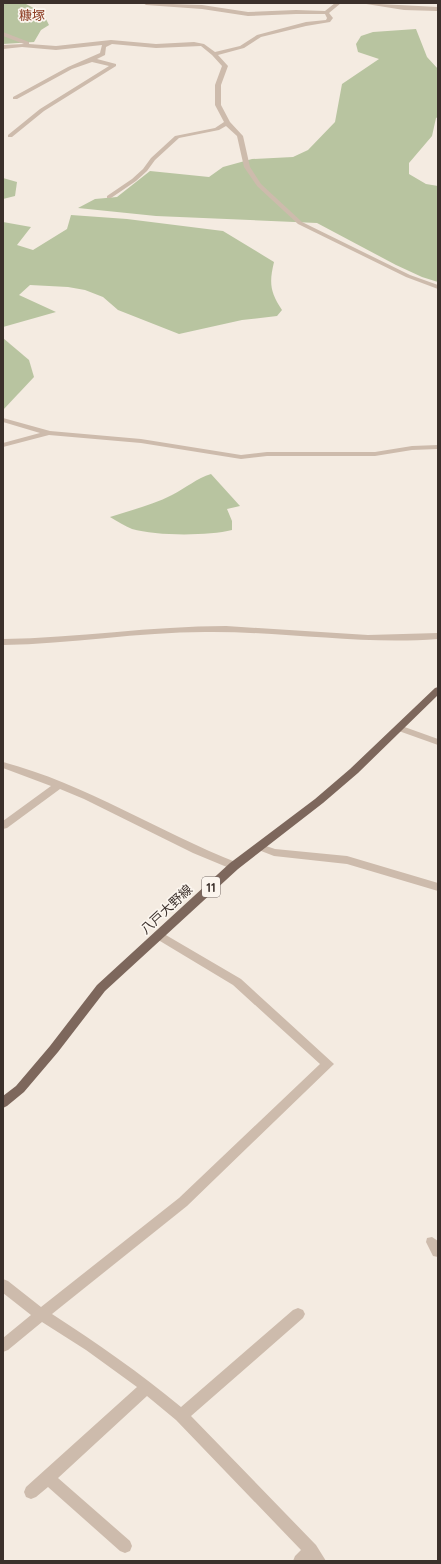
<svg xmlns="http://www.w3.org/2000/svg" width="441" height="1564" viewBox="0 0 441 1564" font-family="Quicksand,'Noto Sans JP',sans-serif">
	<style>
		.green { fill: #b8c4a0 }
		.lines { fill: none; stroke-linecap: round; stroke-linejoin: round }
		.minor { fill: #cdbbac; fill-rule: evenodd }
		.major { fill: #7d675c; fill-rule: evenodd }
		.labels { text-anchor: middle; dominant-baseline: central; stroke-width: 3.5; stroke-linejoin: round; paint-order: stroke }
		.shield { fill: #fbf5ee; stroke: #756b66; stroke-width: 1 }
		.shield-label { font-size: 12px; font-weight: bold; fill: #3b302b }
		.far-quarter-label { font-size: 13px; fill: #8c3b22; stroke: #fbf5ee }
		.street-label { font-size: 13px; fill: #3b302b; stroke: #fbf5ee }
	</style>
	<rect width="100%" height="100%" fill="#f4ebe1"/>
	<g class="green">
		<path d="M3 4H26L43 13 49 25 41 30 34 42 3 44Z"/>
		<path d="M416 29 427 57 438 69V117L436 118 432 136 409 163V174L426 184 438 186V282L422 277 396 265 317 223 156 216 78 208 95 199 117 197 150 171 209 177 223 167 252 159 293 157 308 150 335 122 342 84 379 59 358 52 356 44 361 36 373 32Z"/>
		<path d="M3 178 17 182 15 196 3 199Z"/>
		<path d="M71 215 127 219 223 231 274 262C269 283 270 292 282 310L277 316 242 320 179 334 118 310 103 297 85 290 68 287 30 285 19 295 56 312 3 327V222L31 227 17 245 33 250 67 229Z"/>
		<path d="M3 338 29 360 34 377 3 410Z"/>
		<path d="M211 474 240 506 227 509 232 521V530C208 536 156 536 132 529 125 526 117 521 110 517 131 510 153 505 172 495 186 488 197 478 211 474Z"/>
	</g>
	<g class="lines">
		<g class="minor">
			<path d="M143 3 202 5 248 12 296 10 325 11 335 3H341L329 13 333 18 330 22 306 26 261 37 244 48 218 55 228 66 221 85V105L230 122 243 136 250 167 261 184 302 222 410 275 438 285V289L406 277 298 224 257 186 244 167 237 136 226 126 219 130 179 138 155 160 147 171 136 181 111 198H107V196L132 179 143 169 151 158 175 136 215 128 224 122 215 105V85L222 66 212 55 201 46 156 48 112 44 106 47 105 55 97 59 116 64V66L44 111 12 137H8V135L40 109 109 66 92 62 72 69 17 99H13V97L68 67 100 53 102 45 56 50 22 47 3 49V45L24 44 3 36V32L29 42V44L56 46 111 40 156 44 194 42 204 44 215 52 240 46 257 35 306 22 326 20 327 18 325 14H296L248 16 202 9 146 5Z"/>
			<path d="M360 3 438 7V11L404 10Z"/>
			<path d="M3 418 50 431 141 439 241 455 267 452H375L412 446 438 445V449L412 450 375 456H267L241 459 141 443 49 435 3 447V443L40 433 3 422Z"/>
			<path d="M226 626 368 635 438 633V639C360 645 283 631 205 632 138 632 71 644 3 645V639C77 638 151 626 226 626Z"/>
			<path d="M399 725 438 739V745L396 730 394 728 396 726Z"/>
			<path d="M3 762C86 784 159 832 238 863L239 866 238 869 234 870 193 853 84 799 60 789 7 828 3 829V821L51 786 3 768Z"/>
			<path d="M260 844 275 849 347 856 438 883V891L347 864 274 856 256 849 255 847 256 845Z"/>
			<path d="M159 931 241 979 334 1064 187 1206 52 1314C97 1343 140 1373 181 1407L293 1310 298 1308 303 1310 305 1314 303 1318 191 1416 316 1545 326 1561H293L295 1556 301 1550 176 1420 147 1396 58 1478 130 1541 132 1546 130 1551 125 1553 120 1551 48 1487 36 1497 31 1499 26 1497 24 1492 26 1487 137 1387 86 1350 42 1322 8 1350 3 1352V1338L31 1315 3 1293V1279L8 1281 41 1307 179 1198 320 1064 233 985 155 938 154 935 155 932Z"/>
			<path d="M432 1237 438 1241V1257L433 1256 426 1242 427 1238Z"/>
		</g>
		<path class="major" d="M438 687V695L358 773 323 803 238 869 105 991 58 1052 24 1092 7 1106 3 1108V1096L16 1086 50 1046 97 985 230 863 315 799 350 769 435 688Z"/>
	</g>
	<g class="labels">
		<rect class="shield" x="202" y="877" width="18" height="20" rx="3"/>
		<g class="shield-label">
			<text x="211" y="887">11</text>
		</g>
		<g class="far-quarter-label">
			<text x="32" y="15">糠塚</text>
		</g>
		<g class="street-label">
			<text transform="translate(166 909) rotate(-43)">八戸大野線</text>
		</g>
	</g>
	<rect width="441" height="1564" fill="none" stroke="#3b302b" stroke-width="8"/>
</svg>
